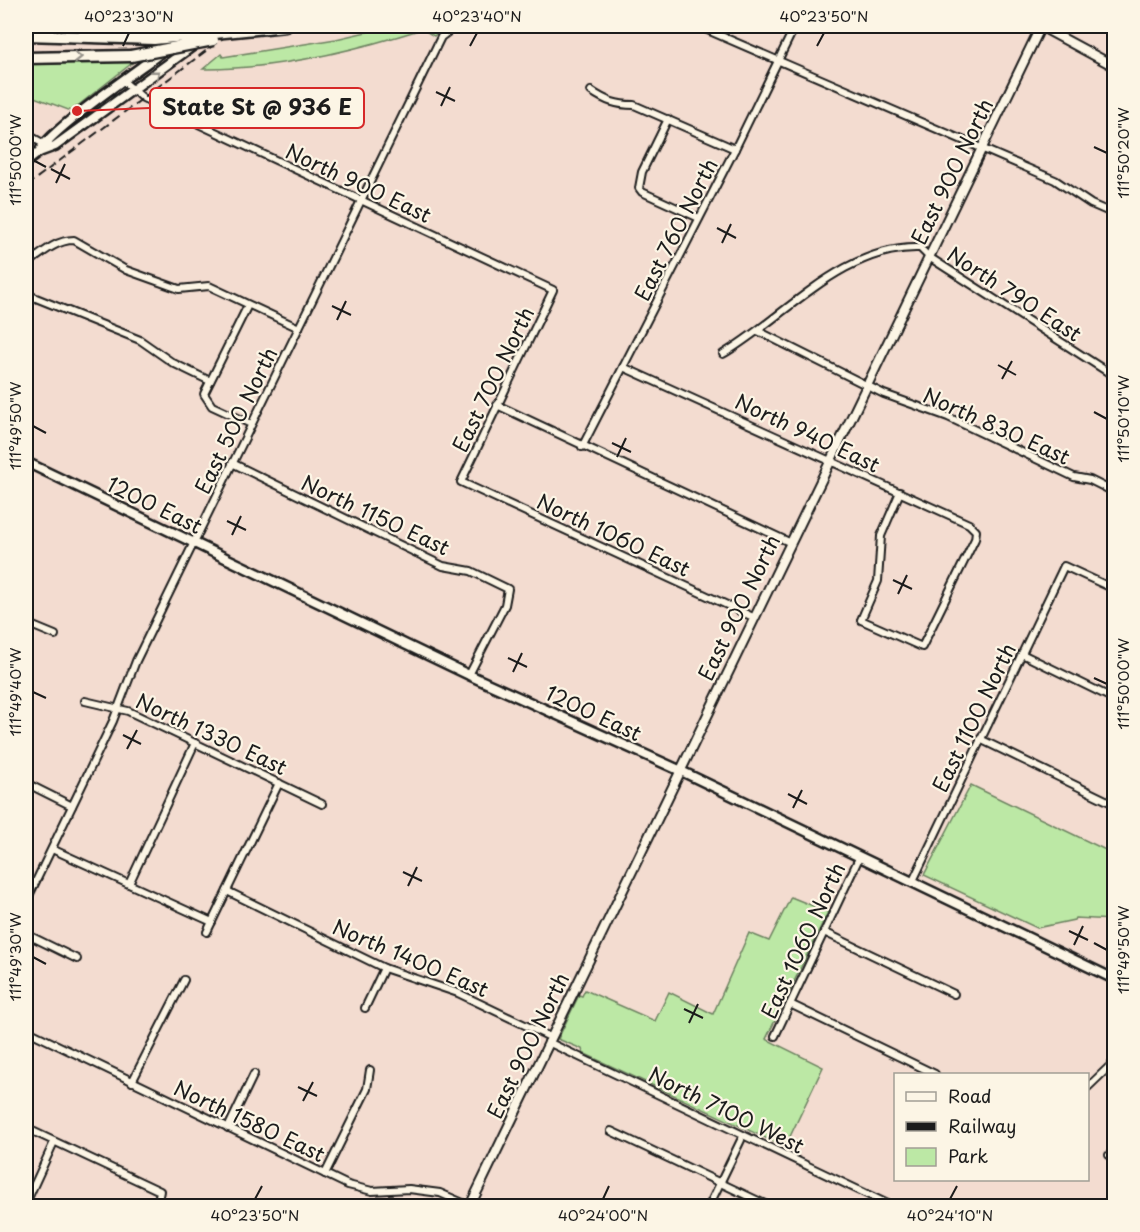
<svg xmlns="http://www.w3.org/2000/svg" width="1140" height="1232" viewBox="0 0 1140 1232" font-family="'Playpen Sans',sans-serif">
	<style>
		.green { fill: #bce8a5; stroke: #6c8260; stroke-width: 1.5 }
		.lines { fill: none; stroke-linecap: round; stroke-linejoin: round }
		.minor-casing { stroke: #1c1c1c; stroke-width: 10 }
		.tertiary-casing { stroke: #1c1c1c; stroke-width: 12 }
		.secondary-casing { stroke: #1c1c1c; stroke-width: 13 }
		.motorway-casing { stroke: #1c1c1c; stroke-width: 15 }
		.minor { stroke: #fcf5e5; stroke-width: 6 }
		.tertiary { stroke: #fcf5e5; stroke-width: 8 }
		.secondary { stroke: #fcf5e5; stroke-width: 8 }
		.motorway { stroke: #fcf5e5; stroke-width: 10 }
		.rail { stroke: #1c1c1c; stroke-width: 2; stroke-dasharray: 9 4.5; stroke-linecap: butt }
		.motorway-bridge-casing { stroke: #1c1c1c; stroke-width: 15; stroke-linecap: butt }
		.motorway-bridge { stroke: #fcf5e5; stroke-width: 10 }
		.oneway { stroke: #97938b }
		.ticks { fill: none; stroke: #1c1c1c; stroke-width: 2 }
		.labels { text-anchor: middle; dominant-baseline: central; stroke-width: 4.5; stroke-linejoin: round; paint-order: stroke }
		.street-label { font-size: 21px; fill: #1c1c1c; stroke: #fcf5e5 }
		.leader { fill: none; stroke: #d62828; stroke-width: 2 }
		.callout-dot { fill: #d62828; stroke: #fcf5e5; stroke-width: 2 }
		.callout { fill: #fcf5e5; stroke: #d62828; stroke-width: 2 }
		.callout-label { font-size: 22px; text-anchor: middle; font-weight: bold; fill: #1c1c1c }
		.neatline { fill: none; stroke: #1c1c1c; stroke-width: 2 }
		.ticks-label { font-size: 15px; text-anchor: middle; fill: #1c1c1c }
	</style>
	<rect width="100%" height="100%" fill="#f3dcd0"/>
	<filter id="ink" filterUnits="userSpaceOnUse"><feTurbulence type="fractalNoise" baseFrequency=".0167" numOctaves="2"/><feDisplacementMap in="SourceGraphic" scale="12" xChannelSelector="R" yChannelSelector="G"/><feConvolveMatrix kernelMatrix="1 2 1 2 8 2 1 2 1" color-interpolation-filters="sRGB"/></filter>
	<g filter="url(#ink)">
		<g class="green">
			<path d="M392 26H444L434 36 422 29C353 51 275 70 203 69L221 54 223 57 336 39Z"/>
			<path d="M136 60 71 111 26 94V61Z"/>
			<path d="M971 785 1114 854V920L1075 918 1074 920 1037 928 924 875Z"/>
			<path d="M791 897 828 912 766 1039 823 1067 785 1147 583 1053 582 1049 558 1039 579 995 582 996 585 990 655 1021 669 992 713 1014 749 933 769 941Z"/>
		</g>
		<g class="lines">
			<defs>
				<g id="minor">
					<path d="M698 26 1055 180 1091 204 1114 214"/>
					<path d="M123 81 143 98 553 290 461 482 753 617"/>
					<path d="M591 91C606 101 616 105 634 105L735 149"/>
					<path d="M668 119 642 172 639 188 642 192 699 218"/>
					<path d="M26 134 46 145"/>
					<path d="M26 265C40 255 55 240 74 240L126 270 179 289 209 286 299 328"/>
					<path d="M26 291 31 296 140 340 173 363 210 381"/>
					<path d="M248 305 204 394 212 406 251 424"/>
					<path d="M758 331 884 394 948 417 1074 477 1090 480 1114 492"/>
					<path d="M723 354C784 318 844 245 920 248L929 257 1114 376"/>
					<path d="M623 367 969 524 976 531 975 539 922 647 861 620 878 581 881 536 900 492"/>
					<path d="M497 405 789 542"/>
					<path d="M582 447 735 149 795 26"/>
					<path d="M232 463 443 566 471 571 508 589 505 605 469 675"/>
					<path d="M1109 586 1114 574"/>
					<path d="M26 623 55 635"/>
					<path d="M1022 654 1114 699"/>
					<path d="M85 701 128 711 322 804"/>
					<path d="M980 739 1114 804"/>
					<path d="M26 783 72 806"/>
					<path d="M52 849 212 922"/>
					<path d="M912 883 1064 566 1114 589"/>
					<path d="M129 884 195 743"/>
					<path d="M227 891 384 968 458 993 550 1037"/>
					<path d="M26 902 113 721 136 661 441 37 456 26"/>
					<path d="M207 932 279 783"/>
					<path d="M824 932 954 994"/>
					<path d="M26 934 77 959"/>
					<path d="M790 1004 935 1074"/>
					<path d="M365 1008 384 968"/>
					<path d="M26 1030 348 1185 372 1191 409 1189 440 1193 470 1206"/>
					<path d="M775 1036 859 858"/>
					<path d="M548 1042 892 1206"/>
					<path d="M132 1082 184 980"/>
					<path d="M1088 1087 1114 1062"/>
					<path d="M26 1128 160 1191 157 1206"/>
					<path d="M228 1128 254 1074"/>
					<path d="M611 1131 769 1206"/>
					<path d="M1109 1155 1114 1158"/>
					<path d="M325 1174 367 1089 370 1070"/>
					<path d="M26 1203 54 1142"/>
					<path d="M709 1206 741 1140"/>
				</g>
				<g id="tertiary">
					<path d="M1040 26 1114 66"/>
					<path d="M470 1206 1041 26"/>
				</g>
				<g id="secondary">
					<path d="M183 36 197 26"/>
					<path d="M39 152C50 130 138 70 163 51"/>
					<path d="M26 162 39 152 55 146 194 45"/>
					<path d="M26 462 469 675 679 770 1114 979"/>
				</g>
				<g id="motorway">
					<path d="M266 28 285 26"/>
					<path d="M26 35 154 39"/>
					<path d="M26 58 131 56"/>
				</g>
			</defs>
			<use href="#minor" class="minor-casing"/>
			<use href="#tertiary" class="tertiary-casing"/>
			<use href="#secondary" class="secondary-casing"/>
			<use href="#motorway" class="motorway-casing"/>
			<use href="#minor" class="minor"/>
			<use href="#tertiary" class="tertiary"/>
			<use href="#secondary" class="secondary"/>
			<use href="#motorway" class="motorway"/>
			<path class="rail" d="M26 186 239 26"/>
			<defs>
				<g id="motorway-bridge">
					<path d="M154 39 266 28"/>
					<path d="M131 56 213 40"/>
				</g>
			</defs>
			<use href="#motorway-bridge" class="motorway-bridge-casing"/>
			<use href="#motorway-bridge" class="motorway-bridge"/>
		</g>
		<defs><path id="oneway-chevron" d="M-2-3.5L2.5 0L-2 3.5" fill="none" stroke-width="1.6" stroke-linecap="round" stroke-linejoin="round" transform="scale(1.5)"/></defs>
		<g class="oneway">
			<use href="#oneway-chevron" transform="translate(78 57) rotate(-1)"/>
			<use href="#oneway-chevron" transform="translate(156 74) rotate(-38)"/>
		</g>
	</g>
	<path class="ticks" d="M123 46 129 33M470 46 477 33M817 46 824 33M436 92 455 101M441 106 450 87M1094 147 1107 153M33 160 46 167M51 169 70 179M56 183 65 164M717 228 736 238M722 243 731 224M332 306 351 315M337 320 346 301M998 365 1016 375M1002 379 1012 361M1094 412 1107 419M33 426 46 433M612 443 631 452M617 457 626 438M227 521 246 530M232 535 241 516M893 580 912 589M898 594 907 575M508 658 527 667M513 672 522 653M1094 678 1107 684M33 692 46 698M123 735 141 744M127 749 137 730M788 794 807 804M793 808 802 790M403 872 422 881M408 886 417 867M1069 931 1088 940M1094 943 1107 950M1074 945 1083 926M33 957 46 964M684 1009 703 1018M689 1023 698 1004M298 1087 317 1096M303 1101 313 1082M255 1199 262 1186M603 1199 609 1186M950 1199 957 1186"/>
	<g class="labels">
		<g class="street-label">
			<text transform="translate(951 171) rotate(-64)">East 900 North</text>
			<text transform="translate(359 182) rotate(25)">North 900 East</text>
			<text transform="translate(675 229) rotate(-63)">East 760 North</text>
			<text transform="translate(1015 293) rotate(33)">North 790 East</text>
			<text transform="translate(492 379) rotate(-64)">East 700 North</text>
			<text transform="translate(235 420) rotate(-64)">East 500 North</text>
			<text transform="translate(997 425) rotate(24)">North 830 East</text>
			<text transform="translate(808 432) rotate(25)">North 940 East</text>
			<text transform="translate(155 504) rotate(26)">1200 East</text>
			<text transform="translate(376 514) rotate(25)">North 1150 East</text>
			<text transform="translate(614 534) rotate(25)">North 1060 East</text>
			<text transform="translate(738 607) rotate(-64)">East 900 North</text>
			<text transform="translate(594 712) rotate(25)">1200 East</text>
			<text transform="translate(973 717) rotate(-64)">East 1100 North</text>
			<text transform="translate(212 733) rotate(25)">North 1330 East</text>
			<text transform="translate(802 940) rotate(-65)">East 1060 North</text>
			<text transform="translate(411 957) rotate(23)">North 1400 East</text>
			<text transform="translate(527 1045) rotate(-64)">East 900 North</text>
			<text transform="translate(727 1109) rotate(26)">North 7100 West</text>
			<text transform="translate(250 1120) rotate(25)">North 1580 East</text>
		</g>
	</g>
	<path class="leader" d="M77 111L150 108"/>
	<circle class="callout-dot" cx="77" cy="111" r="6"/>
	<rect class="callout" x="150" y="88" width="214" height="40" rx="6"/>
	<g class="callout-label">
		<text x="257" y="115">State St @ 936 E</text>
	</g>
	<rect width="1140" height="1232" fill="none" stroke="#fcf5e5" stroke-width="66"/>
	<rect x="894" y="1073" width="195" height="108" fill="#fcf5e5" stroke="#a29e95" stroke-width="1.5"/>
	<rect x="906" y="1092" width="30" height="9" fill="#fcf5e5" stroke="#a29e95" stroke-width="1.5"/>
	<text x="948" y="1103" font-size="18" fill="#1c1c1c">Road</text>
	<rect x="906" y="1122" width="30" height="9" fill="#1c1c1c" stroke="#a29e95" stroke-width="1.5"/>
	<text x="948" y="1133" font-size="18" fill="#1c1c1c">Railway</text>
	<rect x="906" y="1148" width="30" height="18" fill="#bce8a5" stroke="#a29e95" stroke-width="1.5"/>
	<text x="948" y="1163" font-size="18" fill="#1c1c1c">Park</text>
	<rect x="33" y="33" width="1074" height="1166" class="neatline"/>
	<g class="ticks-label">
		<text x="129" y="22">40°23'30"N</text>
		<text x="477" y="22">40°23'40"N</text>
		<text x="824" y="22">40°23'50"N</text>
		<text transform="translate(1124 153) rotate(-90)" y="5">111°50'20"W</text>
		<text transform="translate(16 160) rotate(-90)" y="5">111°50'00"W</text>
		<text transform="translate(1124 419) rotate(-90)" y="5">111°50'10"W</text>
		<text transform="translate(16 426) rotate(-90)" y="5">111°49'50"W</text>
		<text transform="translate(1124 684) rotate(-90)" y="5">111°50'00"W</text>
		<text transform="translate(16 692) rotate(-90)" y="5">111°49'40"W</text>
		<text transform="translate(1124 950) rotate(-90)" y="5">111°49'50"W</text>
		<text transform="translate(16 957) rotate(-90)" y="5">111°49'30"W</text>
		<text x="255" y="1221">40°23'50"N</text>
		<text x="603" y="1221">40°24'00"N</text>
		<text x="950" y="1221">40°24'10"N</text>
	</g>
</svg>
